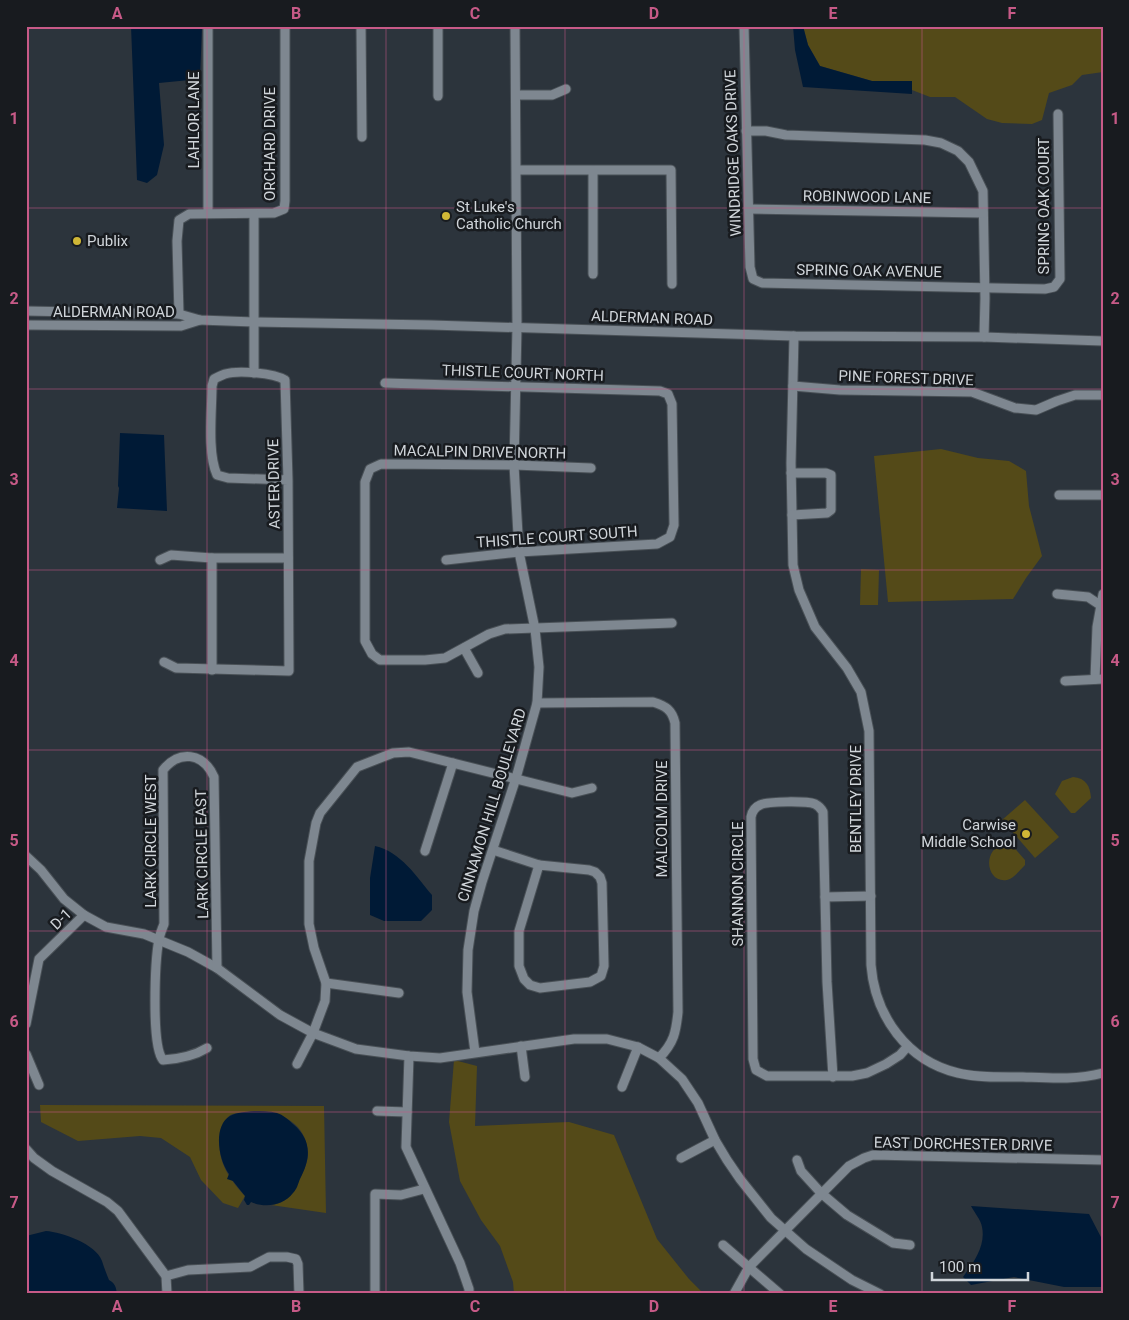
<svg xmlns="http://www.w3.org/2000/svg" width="1129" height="1320" viewBox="0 0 1129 1320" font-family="Roboto,sans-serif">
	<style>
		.green { fill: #544a18 }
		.water { fill: #001a36 }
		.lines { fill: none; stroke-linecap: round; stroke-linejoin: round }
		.minor-casing { stroke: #495056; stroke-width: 11 }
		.minor { stroke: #7e8790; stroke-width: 9 }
		.grid { fill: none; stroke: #c75a87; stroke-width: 1; stroke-opacity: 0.55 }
		.poi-dot { fill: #d0b736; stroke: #181b1f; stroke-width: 2 }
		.labels { text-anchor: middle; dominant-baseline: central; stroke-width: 5; stroke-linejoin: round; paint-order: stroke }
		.street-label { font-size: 15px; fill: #d0d5da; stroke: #181b1f }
		.poi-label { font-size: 15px; fill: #d0d5da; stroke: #181b1f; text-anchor: start }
		.neatline { fill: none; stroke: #c75a87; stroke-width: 2 }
		.grid-label { font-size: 16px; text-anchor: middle; font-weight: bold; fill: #c75a87 }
	</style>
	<rect width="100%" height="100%" fill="#2c343c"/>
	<g class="green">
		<path d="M803 26H1103V72L1082 75 1072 85 1049 93 1042 120 1032 124 1002 123 987 119 955 97H930L912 90V81H872L820 66 808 45Z"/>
		<path d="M941 449 978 458 1009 461 1026 471 1029 506 1042 556 1026 578 1013 599 888 602 874 456Z"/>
		<path d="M861 569 879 570 878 605H860Z"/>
		<path d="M1073 777C1086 778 1090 786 1091 798L1075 813H1071L1055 794 1062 781Z"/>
		<path d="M1025 800 1059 837 1035 858 1002 820Z"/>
		<path d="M1004 843 1011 844 1025 860V865C1020 870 1014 878 1007 880 988 884 980 852 1004 843Z"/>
		<path d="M454 1060 477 1066 475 1126 569 1122 614 1135 657 1239 689 1279 704 1294H514L513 1282 500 1246 481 1220 460 1181 449 1122Z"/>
		<path d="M40 1105 324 1106 326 1213 271 1205C284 1204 294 1194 298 1182 302 1174 308 1163 308 1154 307 1119 273 1108 244 1112 239 1113 233 1113 229 1116 222 1122 221 1131 220 1140 217 1162 231 1181 245 1196L238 1208 223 1203 201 1180 190 1157 161 1138 140 1136 78 1141 41 1122Z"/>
	</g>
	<g class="water">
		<path d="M131 26H202L200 79 159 83 164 145 157 175 147 183 137 180Z"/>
		<path d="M793 26H803L808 45 820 66 872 81H912V94L803 87 795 50Z"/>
		<path d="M120 433 164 435 167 511 117 508 119 488 118 486Z"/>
		<path d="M375 846C401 852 416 876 432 895V910L421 921H384L370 915V878Z"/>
		<path d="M254 1111C261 1111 270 1111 277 1113 283 1115 288 1119 293 1124 312 1140 311 1158 300 1179 298 1184 297 1189 293 1193 283 1206 265 1208 251 1202L249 1205H247L244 1200 245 1196 233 1181 227 1179 229 1174C218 1159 213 1126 230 1116 237 1112 246 1112 254 1111Z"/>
		<path d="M971 1206 1089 1214 1103 1241V1287H1064L1014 1277 971 1285 963 1277C973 1263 986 1246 982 1227 981 1220 974 1212 971 1206Z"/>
		<path d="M46 1231C62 1232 96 1244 102 1261 104 1267 106 1273 109 1280 115 1283 116 1287 117 1294H26V1236Z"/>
	</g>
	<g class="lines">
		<defs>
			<g id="minor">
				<path d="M208 26V213"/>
				<path d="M361 26 362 137"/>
				<path d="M744 26 750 267 753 279 762 283 1045 289 1054 287 1060 279 1058 114"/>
				<path d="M516 95H552L566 89"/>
				<path d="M438 96V26"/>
				<path d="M746 131H766L786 135 925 140 941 143 958 151 969 162 983 191 985 298 984 337"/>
				<path d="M517 170H671L672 284"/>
				<path d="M749 209 983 213"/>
				<path d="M593 274V171"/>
				<path d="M26 311 179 314 200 320 254 322 431 325 794 336 984 337 1103 341"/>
				<path d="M179 314 177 241 179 220 189 214 274 213 284 209 285 201V26"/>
				<path d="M26 325 181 326 200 320"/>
				<path d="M794 336 791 463 793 565 799 590 815 627 847 668 861 692 869 731 871 965C875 1016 907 1061 958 1073 979 1078 1002 1077 1023 1077 1050 1078 1076 1080 1103 1073"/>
				<path d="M254 373V214"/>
				<path d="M385 383 660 391 668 394 672 404 674 525 670 537 657 544 519 552 446 560"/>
				<path d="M793 386 840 390 972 392 1015 408 1036 410 1057 401 1075 395H1103"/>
				<path d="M591 468 514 465 381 464 370 469 365 482V641L372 654 380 660H425L445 658 489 634 505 629 672 623"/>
				<path d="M791 473H826L831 475V510L827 513 792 515"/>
				<path d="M1059 495H1103"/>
				<path d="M160 560 171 555 212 558H288"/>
				<path d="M1057 594 1088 597 1100 605H1103"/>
				<path d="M464 648 478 673"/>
				<path d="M164 662 176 668 289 671 288 480 285 380C274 373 238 370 225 374 222 375 218 377 214 379L212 386C212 410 207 453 217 475L228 478 288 480"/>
				<path d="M212 670V558"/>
				<path d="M1095 679 1097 627 1103 594"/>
				<path d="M1065 681 1103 679"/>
				<path d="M537 703 653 702C666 706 672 710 675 723L678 1012C676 1032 674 1043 659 1058"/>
				<path d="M493 850 539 865"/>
				<path d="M425 851 453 763"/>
				<path d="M26 856 41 870 64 899 84 915 106 927 144 934 188 952 217 968 280 1015 313 1033 356 1049 409 1056 440 1058 574 1039H607L638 1047 659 1058 682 1079 698 1103 715 1140 727 1160 740 1179 771 1218 806 1249 852 1280 880 1294"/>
				<path d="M539 865 589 870 595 872 600 877 602 883 604 966 601 976 590 982 540 988 530 985 524 979 519 966V931Z"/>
				<path d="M825 897 871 896"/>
				<path d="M326 983 399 993"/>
				<path d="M26 1024 39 959 84 915"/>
				<path d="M521 1046 525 1077"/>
				<path d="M207 1048C194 1056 178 1059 163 1060 151 1046 155 960 159 939 160 934 162 929 164 924L163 770C179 750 203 752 214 777L217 968"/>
				<path d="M475 1052 467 992 468 950 474 911 482 882 516 778 537 703 539 667 535 629 519 552 514 465 517 327 515 26"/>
				<path d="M26 1054 39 1085"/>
				<path d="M409 1056 406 1147 460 1263 469 1289V1294"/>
				<path d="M297 1064 313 1033 325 1001 326 983 314 948 309 924V861L316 823 320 813 357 767 393 753 409 752 572 793 592 788"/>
				<path d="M833 1077 827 982 823 812C821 808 819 806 815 804 807 801 768 801 760 805 755 807 752 812 751 817L753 1059 756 1070 767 1076H852L867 1073 886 1064 900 1055 908 1046"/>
				<path d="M622 1087 638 1047"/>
				<path d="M377 1111 407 1112"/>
				<path d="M26 1149 34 1158 52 1171 107 1202 118 1211 166 1276 167 1294"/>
				<path d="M681 1158 715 1140"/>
				<path d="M797 1160 801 1171 821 1193 847 1215 893 1243 910 1245"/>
				<path d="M723 1245 780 1294"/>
				<path d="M166 1276 188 1270 250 1267 269 1257H287L296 1259 298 1264 299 1294"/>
				<path d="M375 1294V1194L401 1195 424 1189"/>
				<path d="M734 1294 749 1267 849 1166 864 1158 873 1155 1103 1160"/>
			</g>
		</defs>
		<use href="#minor" class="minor-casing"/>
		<use href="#minor" class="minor"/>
	</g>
	<path class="grid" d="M207 26V1294M386 26V1294M565 26V1294M744 26V1294M922 26V1294M26 208H1103M26 389H1103M26 570H1103M26 750H1103M26 931H1103M26 1112H1103"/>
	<g class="poi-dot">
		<circle cx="446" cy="216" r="5"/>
		<circle cx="77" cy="241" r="5"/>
		<circle cx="1026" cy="834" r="5"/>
	</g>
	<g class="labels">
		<g class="street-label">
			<text transform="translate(194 120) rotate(-90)">LAHLOR LANE</text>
			<text transform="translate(270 144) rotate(-90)">ORCHARD DRIVE</text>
			<text transform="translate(733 153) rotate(-92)">WINDRIDGE OAKS DRIVE</text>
			<text transform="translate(867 197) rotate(1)">ROBINWOOD LANE</text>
			<text transform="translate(1044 206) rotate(-90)">SPRING OAK COURT</text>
			<text transform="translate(869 271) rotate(1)">SPRING OAK AVENUE</text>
			<text x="114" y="312">ALDERMAN ROAD</text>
			<text transform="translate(652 318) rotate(2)">ALDERMAN ROAD</text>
			<text transform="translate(523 373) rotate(2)">THISTLE COURT NORTH</text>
			<text transform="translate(906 378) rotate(2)">PINE FOREST DRIVE</text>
			<text transform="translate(480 452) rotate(1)">MACALPIN DRIVE NORTH</text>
			<text transform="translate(274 484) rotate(-91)">ASTER DRIVE</text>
			<text transform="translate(557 537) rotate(-4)">THISTLE COURT SOUTH</text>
			<text transform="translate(856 799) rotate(-90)">BENTLEY DRIVE</text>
			<text transform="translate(492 805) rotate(-73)">CINNAMON HILL BOULEVARD</text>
			<text transform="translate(662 819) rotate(-90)">MALCOLM DRIVE</text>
			<text transform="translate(151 841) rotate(-90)">LARK CIRCLE WEST</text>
			<text transform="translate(202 854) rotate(-91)">LARK CIRCLE EAST</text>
			<text transform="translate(738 884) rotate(-90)">SHANNON CIRCLE</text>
			<text transform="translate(61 919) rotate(-44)">D-1</text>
			<text transform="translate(963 1144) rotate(1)">EAST DORCHESTER DRIVE</text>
		</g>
		<g class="poi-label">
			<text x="456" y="207">St Luke's<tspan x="456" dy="17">Catholic Church</tspan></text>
			<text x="87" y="241">Publix</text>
			<text x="1016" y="825" text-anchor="end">Carwise<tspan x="1016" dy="17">Middle School</tspan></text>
		</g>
	</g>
	<rect width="1129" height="1320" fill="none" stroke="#181b1f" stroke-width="55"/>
	<path d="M932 1272v8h96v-8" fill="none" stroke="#d0d5da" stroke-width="2.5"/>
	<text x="939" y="1272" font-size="15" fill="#d0d5da" stroke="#181b1f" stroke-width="4" paint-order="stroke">100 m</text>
	<rect x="28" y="28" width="1074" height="1264" class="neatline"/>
	<g class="grid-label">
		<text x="117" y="19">A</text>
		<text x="296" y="19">B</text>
		<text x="475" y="19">C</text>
		<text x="654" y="19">D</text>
		<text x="833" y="19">E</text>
		<text x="1012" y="19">F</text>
		<text x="14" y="124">1</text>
		<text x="1115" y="124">1</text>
		<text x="14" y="304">2</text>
		<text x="1115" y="304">2</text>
		<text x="14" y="485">3</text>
		<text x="1115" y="485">3</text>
		<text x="14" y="666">4</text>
		<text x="1115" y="666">4</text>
		<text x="14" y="846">5</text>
		<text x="1115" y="846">5</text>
		<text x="14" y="1027">6</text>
		<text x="1115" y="1027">6</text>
		<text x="14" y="1208">7</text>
		<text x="1115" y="1208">7</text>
		<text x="117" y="1312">A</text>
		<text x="296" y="1312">B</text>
		<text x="475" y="1312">C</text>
		<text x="654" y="1312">D</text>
		<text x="833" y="1312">E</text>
		<text x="1012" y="1312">F</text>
	</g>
</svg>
